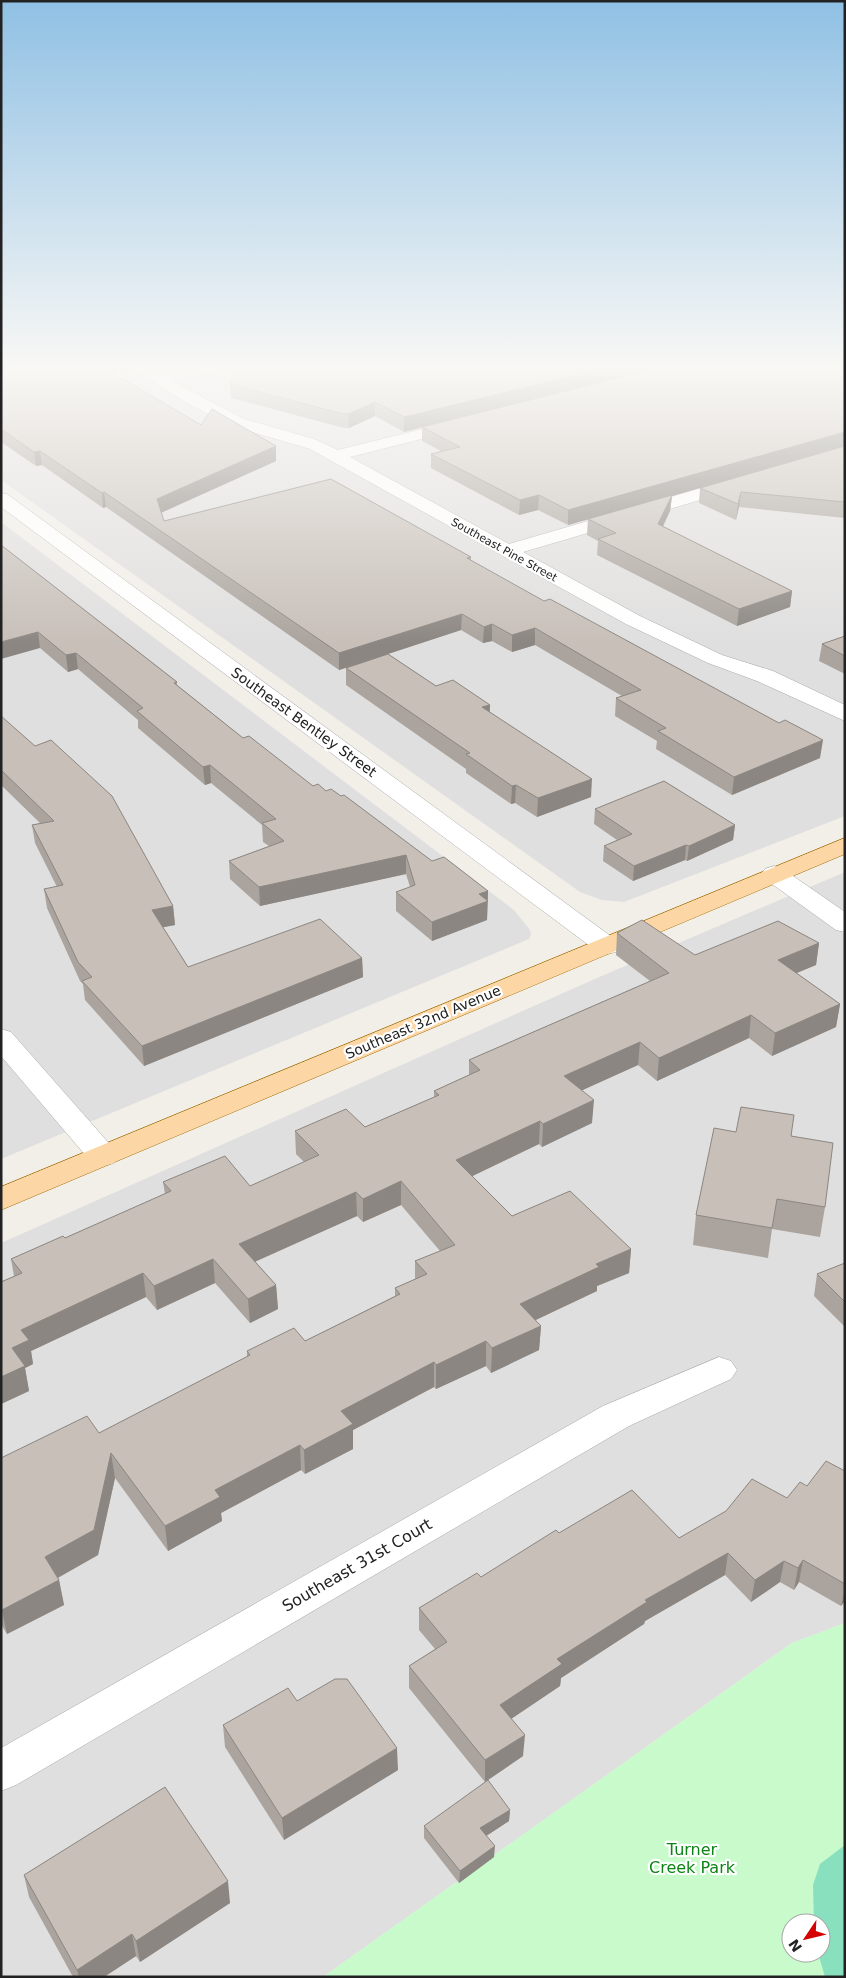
<svg xmlns="http://www.w3.org/2000/svg" width="846" height="1978" viewBox="0 0 846 1978" font-family="'DejaVu Sans',sans-serif">
	<style>
		.residential { fill: #e0dfdf }
		.park { fill: #c8facc; fill-rule: evenodd }
		.pitch { fill: #88e0be }
		.lines { fill: none; stroke-linecap: round; stroke-linejoin: round }
		.minor-casing { stroke: #a9a9a9; stroke-width: 1 }
		.major-casing { stroke: #a06b00; stroke-width: 1 }
		.minor { fill: #fff; fill-rule: evenodd }
		.major { fill: #fcd6a4; fill-rule: evenodd }
		.wall { fill: #aba49e }
		.shaded-wall { fill: #8b8681 }
		.building { fill: #c7bfb8; stroke: #8b8681 }
		.labels { text-anchor: middle; dominant-baseline: central; stroke-width: 4.5; stroke-linejoin: round; paint-order: stroke }
		.far-street-label { font-size: 11px; fill: #222; stroke: #fff }
		.street-label { font-size: 14px; fill: #222; stroke: #fff }
		.near-street-label { font-size: 16px; fill: #222; stroke: #fff }
		.near-park-label { font-size: 16px; fill: #0c8416; stroke: #fff }
	</style>
	<rect width="100%" height="100%" fill="#f2efe9"/>
	<g class="residential">
		<path d="M1 368H845V816L624 902 602 900 580 892 1 480Z"/>
		<path d="M1 522 514 910 530 930 531 935 529 939 1 1159Z"/>
		<path d="M845 872V1623L792 1643 323 1977H1V1243L597 978Z"/>
	</g>
	<path class="park" d="M845 1623V1977H323L792 1643ZM791 1923H821V1953H791Z"/>
	<path class="pitch" d="M845 1845V1977H825L818 1953H821V1923H814L813 1885 820 1864Z"/>
	<g class="lines">
		<defs>
			<g id="minor">
				<path d="M132 368H151L161 374 190 368H219L216 371 172 381 244 419 314 439 338 450 459 420 465 422 467 425 465 428 350 457 509 544 729 480H741L744 484 741 488 523 552 640 616 722 655 773 671 845 705V721L757 681 708 663 626 624 310 449 232 426 189 404Z"/>
				<path d="M1 493 7 494 616 940 620 946 616 952 607 954 598 952 1 507Z"/>
				<path d="M774 866 783 869 845 912V932L836 930 765 879 761 874 765 869Z"/>
				<path d="M1 1029 11 1032 114 1149 118 1156 114 1163 103 1166 92 1163 1 1056Z"/>
				<path d="M719 1357 731 1361 737 1370 731 1379 629 1426 16 1785 1 1791V1748L603 1406Z"/>
			</g>
			<path id="major" d="M845 838V854L1 1210V1187Z"/>
		</defs>
		<use href="#minor" class="minor-casing"/>
		<use href="#major" class="major-casing"/>
		<use href="#minor" class="minor"/>
		<use href="#major" class="major"/>
	</g>
	<g class="wall">
		<path d="M1 368H128L110 372 201 425 276 446V461L161 513 164 521 471 557V560L820 758 732 795 656 749 657 741 615 716 616 698 622 696 535 645 512 652 492 641 483 643 461 630 388 654 436 686 490 705V713L591 797 537 817 515 803 511 804 466 773V769L346 685V668L385 655 339 670 106 507 103 508 42 465 36 466 1 442Z"/>
		<path d="M845 368V518L739 507 736 520 699 503 700 488 815 455 672 496 670 511 663 526 792 591 790 607 737 626 597 555 598 541 587 535 588 519 568 525 538 510 519 515 431 468V454L441 451 422 441V427L404 432 375 416 349 428H344L231 398 230 384Z"/>
		<path d="M1 545 177 682V685L243 738 313 786 326 791 432 861 488 891 487 920 432 941 396 911V892L410 887 406 874 260 906 230 879 229 861 269 846 263 842 262 825 211 783 205 785 138 728V720L78 669 68 672 40 648Z"/>
		<path d="M845 636V674L819 661 822 644Z"/>
		<path d="M1 716 173 906 175 925 163 927 188 967 362 958 363 977 144 1066 85 1000 83 984 80 981 47 908 44 889 57 887 35 843 32 825 40 823 1 785Z"/>
		<path d="M595 809 735 825 733 840 687 861 685 860 633 881 603 861 604 846 617 840 594 824Z"/>
		<path d="M617 933 695 955 819 943 816 965 796 973 840 1004 836 1027 772 1056 749 1038 657 1081 638 1065 582 1090 592 1123 542 1147 539 1144 472 1176 512 1216 631 1249 629 1273 597 1286V1291L535 1320 541 1326 539 1350 491 1373 486 1366 436 1389 434 1387 353 1430V1449L305 1474 301 1470 221 1513 222 1521 168 1551 115 1478 98 1555 58 1578 59 1580 64 1605 7 1634 1 1624V1458L99 1433 247 1357V1351L305 1341 395 1296V1288L415 1279V1261L440 1251 401 1205 363 1222 357 1216 255 1261 276 1285 278 1309 250 1323 215 1283 157 1310 146 1297 31 1351 33 1364 25 1368 29 1391 1 1404V1282L14 1276 11 1259 65 1238 165 1194 163 1182 250 1186 304 1162 296 1154 295 1131 365 1127 434 1097V1091L469 1075V1060L650 981 616 955Z"/>
		<path d="M736 1132 791 1136 825 1207 820 1237 772 1229 768 1258 693 1245 696 1215Z"/>
		<path d="M845 1263V1327L814 1296 817 1274Z"/>
		<path d="M845 1471V1601L841 1606 799 1582 794 1590 780 1582 751 1602 725 1575 645 1621 644 1624 561 1678 560 1686 511 1719 523 1756 485 1782 409 1688V1666L435 1649 419 1630V1608L481 1577 559 1533 679 1538 787 1498 807 1486Z"/>
		<path d="M297 1701 398 1770 284 1840 225 1747 223 1725Z"/>
		<path d="M510 1810 509 1821 486 1836 494 1857 459 1883 424 1838V1826Z"/>
		<path d="M24 1875 230 1903 140 1962 136 1956 104 1977H73L29 1897Z"/>
	</g>
	<g class="shaded-wall">
		<path d="M94 368H128L95 375Z"/>
		<path d="M606 368H660L404 432V417Z"/>
		<path d="M375 402V416L349 428 348 414Z"/>
		<path d="M845 432 844 446 672 496 670 511 657 539 658 524 672 496 568 525V510Z"/>
		<path d="M276 446V461L158 514 157 499Z"/>
		<path d="M40 451 42 465 36 466 34 452Z"/>
		<path d="M104 492 106 507 103 508 102 493Z"/>
		<path d="M741 492 739 507 736 520 738 504Z"/>
		<path d="M539 495 538 510 519 515 520 500Z"/>
		<path d="M792 591 790 607 737 626 739 609Z"/>
		<path d="M462 614 461 630 339 670V653Z"/>
		<path d="M492 624V641L483 643 484 627Z"/>
		<path d="M535 628V645L512 652V635Z"/>
		<path d="M38 632 40 648 1 659V642Z"/>
		<path d="M76 653 78 669 68 672 66 655Z"/>
		<path d="M490 705 489 722 482 707Z"/>
		<path d="M823 740 820 758 732 795 734 777Z"/>
		<path d="M210 765 211 783 205 785 203 767Z"/>
		<path d="M592 779 591 797 537 817 538 798Z"/>
		<path d="M516 785 515 803 511 804 512 786Z"/>
		<path d="M735 825 733 840 687 861 689 846Z"/>
		<path d="M686 845 685 860 633 881 634 866Z"/>
		<path d="M406 855V874L260 906 259 887Z"/>
		<path d="M488 891 487 920 432 941V922L479 894Z"/>
		<path d="M173 906 175 925 154 929 152 910Z"/>
		<path d="M819 943 816 965 775 982 778 960Z"/>
		<path d="M362 958 363 977 144 1066 142 1046Z"/>
		<path d="M840 1004 836 1027 772 1056 775 1033Z"/>
		<path d="M751 1015 749 1038 657 1081 659 1058Z"/>
		<path d="M640 1042 638 1065 563 1099 564 1076Z"/>
		<path d="M594 1100 592 1123 542 1147 543 1124Z"/>
		<path d="M540 1121 539 1144 456 1184V1160Z"/>
		<path d="M401 1181V1205L363 1222V1199Z"/>
		<path d="M356 1192 357 1216 241 1268 239 1244Z"/>
		<path d="M631 1249 629 1273 597 1286V1291L519 1328 520 1304 596 1264Z"/>
		<path d="M213 1259 215 1283 157 1310 154 1286Z"/>
		<path d="M143 1273 146 1297 31 1351 33 1364 25 1368 29 1391 1 1404V1377L12 1348 21 1330Z"/>
		<path d="M276 1285 278 1309 250 1323 248 1299Z"/>
		<path d="M541 1326 539 1350 491 1373 492 1348Z"/>
		<path d="M486 1341V1366L436 1389V1365Z"/>
		<path d="M434 1362V1387L353 1430V1449L305 1474 304 1450 341 1411Z"/>
		<path d="M300 1445 301 1470 221 1513 222 1521 168 1551 165 1526 215 1490Z"/>
		<path d="M111 1453 115 1478 98 1555 50 1582 45 1557Z"/>
		<path d="M728 1553 725 1575 645 1621 644 1624 561 1678 560 1686 499 1727 500 1705 557 1659 645 1600Z"/>
		<path d="M803 1560 799 1582 794 1590 798 1568Z"/>
		<path d="M784 1561 780 1582 751 1602 755 1580Z"/>
		<path d="M59 1580 64 1605 7 1634 2 1610Z"/>
		<path d="M845 1589V1601L841 1606Z"/>
		<path d="M525 1735 523 1756 485 1782V1760Z"/>
		<path d="M397 1748 398 1770 284 1840 282 1818Z"/>
		<path d="M510 1810 509 1821 480 1840V1828Z"/>
		<path d="M495 1846 494 1857 459 1883 460 1871Z"/>
		<path d="M228 1881 230 1903 140 1962 136 1941Z"/>
		<path d="M132 1934 136 1956 104 1977H79L77 1970Z"/>
	</g>
	<g class="building">
		<path d="M1 368H104L201 425 212 409 276 446 157 499 164 521 331 479 471 557 467 558 544 601 550 599 779 723 785 720 823 740 734 777 658 731 666 728 616 698 641 690 535 628 512 635 492 624 484 627 462 614 339 653 104 492 102 493 40 451 34 452 1 429Z"/>
		<path d="M241 368H606L404 417 375 402 348 414H343L230 384Z"/>
		<path d="M658 368H845V432L568 510 539 495 520 500 431 454 460 447 422 427Z"/>
		<path d="M845 446V502L741 492 738 504 700 488Z"/>
		<path d="M672 495 658 524 792 591 739 609 598 539 616 533 588 519Z"/>
		<path d="M1 545 177 682 174 683 243 738 249 736 313 786 318 784 326 791 331 789 341 796 344 795 432 861 444 857 488 891 479 894 488 901 432 922 396 892 415 885 406 855 259 887 229 861 284 841 262 823 276 819 210 765 203 767 137 711 143 708 76 653 66 655 38 632 1 642Z"/>
		<path d="M845 636V656L822 644Z"/>
		<path d="M388 654 436 686 453 680 490 705 482 707 592 779 538 798 516 785 512 786 466 754 470 753 346 668Z"/>
		<path d="M1 716 35 746 51 740 112 796 173 906 152 910 188 967 320 919 362 958 142 1046 82 981 92 977 78 962 44 889 63 885 32 825 54 821 1 770Z"/>
		<path d="M664 781 735 825 689 846 686 845 634 866 604 846 632 834 595 809Z"/>
		<path d="M642 920 695 955 778 921 819 943 778 960 840 1004 775 1033 751 1015 659 1058 640 1042 564 1076 594 1100 543 1124 540 1121 456 1160 512 1216 570 1191 631 1249 596 1264 599 1267 520 1304 541 1326 492 1348 486 1341 436 1365 434 1362 341 1411 353 1424 304 1450 300 1445 215 1490 220 1497 165 1526 111 1453 94 1530 45 1557 59 1580 2 1610 1 1608V1458L87 1416 99 1433 250 1355 247 1351 294 1328 305 1341 400 1294 395 1288 427 1274 415 1261 455 1245 401 1181 363 1199 356 1192 239 1244 276 1285 248 1299 213 1259 154 1286 143 1273 21 1330 29 1340 12 1348 25 1366 1 1377V1282L22 1273 11 1259 63 1236 65 1238 171 1191 163 1182 225 1156 250 1186 319 1155 295 1131 346 1109 365 1127 439 1095 434 1091 480 1070 469 1060 669 973 617 933Z"/>
		<path d="M741 1107 794 1115 791 1136 833 1143 825 1207 777 1199 772 1228 696 1215 714 1128 736 1132Z"/>
		<path d="M845 1263V1302L817 1274Z"/>
		<path d="M826 1461 845 1471V1584L803 1560 798 1568 784 1561 755 1580 728 1553 645 1600 647 1602 557 1659 562 1664 500 1705 525 1735 485 1760 409 1666 447 1642 419 1608 477 1573 481 1577 556 1530 559 1533 632 1490 679 1538 726 1511 752 1479 787 1498 800 1482 807 1486Z"/>
		<path d="M335 1679H347L397 1748 282 1818 223 1725 288 1688 297 1701Z"/>
		<path d="M488 1780 510 1810 480 1828 495 1846 460 1871 424 1826Z"/>
		<path d="M165 1787 228 1881 136 1941 132 1934 77 1970 24 1875Z"/>
	</g>
	<linearGradient id="sky" x2="0" y2="1"><stop stop-color="#8fc0e4"/><stop offset="0.57" stop-color="#f9f8f5"/><stop offset="1" stop-color="#f9f8f5" stop-opacity="0"/></linearGradient>
	<rect width="846" height="645" fill="url(#sky)"/>
	<g class="labels">
		<g class="far-street-label">
			<text transform="translate(504 550) rotate(29)">Southeast Pine Street</text>
		</g>
		<g class="street-label">
			<text transform="translate(304 722) rotate(36)">Southeast Bentley Street</text>
			<text transform="translate(423 1022) rotate(-23)">Southeast 32nd Avenue</text>
		</g>
		<g class="near-street-label">
			<text transform="translate(357 1565) rotate(-30)">Southeast 31st Court</text>
		</g>
		<g class="near-park-label">
			<text x="692" y="1849">Turner<tspan x="692" dy="18">Creek Park</tspan></text>
		</g>
	</g>
	<rect width="846" height="1978" fill="none" stroke="#222222" stroke-width="5"/>
	<g transform="translate(806 1938) rotate(235)"><circle r="24" fill="#ffffff" stroke="#a7a7a7"/>
	<path d="M0-4L9 19L0 12L-9 19Z" fill="#d40000"/>
	<text y="-8" font-size="14" font-weight="bold" text-anchor="middle" fill="#222222">N</text>
	</g>
</svg>
